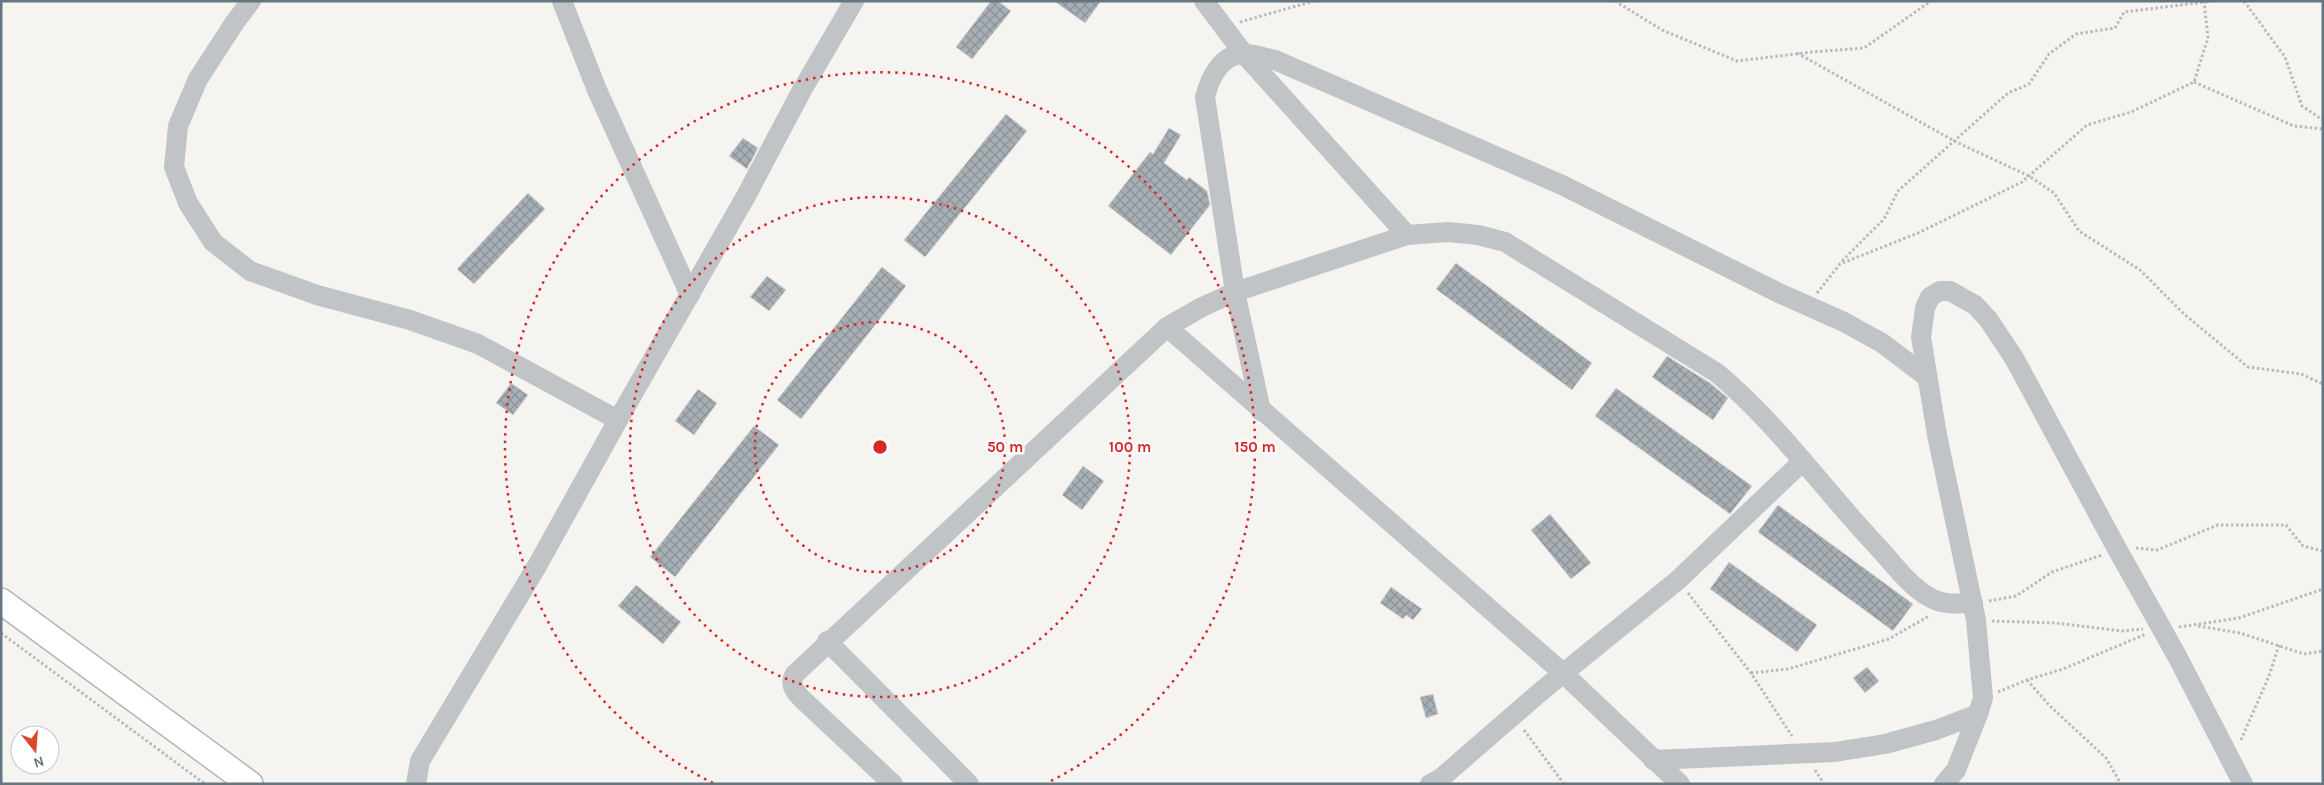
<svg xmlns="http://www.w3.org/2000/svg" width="2324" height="785" viewBox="0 0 2324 785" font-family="Karla,sans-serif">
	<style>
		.building { fill: url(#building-cross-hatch); stroke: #d6d6d4 }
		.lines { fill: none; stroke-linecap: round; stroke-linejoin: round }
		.major-casing { stroke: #b1b6b9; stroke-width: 28 }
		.path { stroke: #b8bbbd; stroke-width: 3; stroke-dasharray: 2.5 2.5; stroke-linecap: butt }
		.minor { stroke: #c0c4c7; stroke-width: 20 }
		.major { stroke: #fff; stroke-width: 25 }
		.ring { fill: none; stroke: #d62828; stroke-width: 2.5; stroke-dasharray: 2.5 5 }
		.centre { fill: #d62828; stroke: #fff; stroke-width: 2.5 }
		.ring-label { font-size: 15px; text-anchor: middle; font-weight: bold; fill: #d62828; stroke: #fff; stroke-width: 5; stroke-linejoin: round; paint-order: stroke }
	</style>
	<defs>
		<pattern id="building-cross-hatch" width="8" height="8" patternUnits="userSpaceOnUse" patternTransform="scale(1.25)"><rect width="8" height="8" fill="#a7afb4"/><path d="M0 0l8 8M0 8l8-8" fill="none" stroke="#8c9398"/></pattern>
	</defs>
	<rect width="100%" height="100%" fill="#f5f4f1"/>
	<g class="building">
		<path d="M991 1H998L1011 11 972 59 956 47Z"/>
		<path d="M1054 1H1101L1085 23Z"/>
		<path d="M1006 114 1027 131 925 257 904 240Z"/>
		<path d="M1169 128 1181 135 1164 163 1187 180 1189 177 1207 191 1210 205 1171 255 1108 206 1150 152 1153 154Z"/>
		<path d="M743 138 758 148 747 169 729 156Z"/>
		<path d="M528 193 545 209 474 284 457 269Z"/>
		<path d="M1456 263 1592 363 1572 390 1436 289Z"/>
		<path d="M882 267 906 286 801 419 777 400Z"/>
		<path d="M767 276 786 290 769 311 750 297Z"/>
		<path d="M1667 356 1710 383 1728 398 1713 420 1652 377Z"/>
		<path d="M511 383 528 395 513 415 496 403Z"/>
		<path d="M1616 388 1752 486 1730 514 1595 416Z"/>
		<path d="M698 389 717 403 694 435 675 421Z"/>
		<path d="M754 426 779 445 675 577 650 557Z"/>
		<path d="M1083 466 1104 481 1082 510 1062 495Z"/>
		<path d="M1778 505 1913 604 1893 631 1758 532Z"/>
		<path d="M1550 514 1591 563 1571 579 1531 530Z"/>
		<path d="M1729 562 1817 625 1797 652 1710 589Z"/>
		<path d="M636 585 681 622 663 644 618 606Z"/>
		<path d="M1391 587 1422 609 1413 620 1406 615 1403 619 1380 603Z"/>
		<path d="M1867 667 1879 681 1865 693 1853 678Z"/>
		<path d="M1433 694 1438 714 1426 718 1420 697Z"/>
	</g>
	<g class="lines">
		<defs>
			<path id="major" d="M1 601 250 784"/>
		</defs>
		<use href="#major" class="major-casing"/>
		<g class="path">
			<path d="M1615 1 1662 30 1737 61 1812 52 1864 48 1931 1"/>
			<path d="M2244 1 2285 57 2302 106 2323 120"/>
			<path d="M1240 22 1314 1"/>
			<path d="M1797 53 1956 142 2029 176 2054 193 2079 231 2140 270 2184 314 2248 367 2301 374 2323 384"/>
			<path d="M2194 82 2294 126 2323 129"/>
			<path d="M1842 261 1884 219 1898 191 2008 93 2029 84 2049 54 2076 34 2115 28 2124 12 2213 1"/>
			<path d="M1817 293 1840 264 1918 233 2022 182 2087 125 2131 112 2194 82 2208 38 2204 1"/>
			<path d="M2136 548 2157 550 2218 525H2286L2303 546 2323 551"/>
			<path d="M1688 593 1751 673 1792 736"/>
			<path d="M1989 601 2016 596 2052 572 2102 555"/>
			<path d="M1992 621 2056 623 2122 631 2143 629"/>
			<path d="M2198 626 2240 633 2304 654 2323 651"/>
			<path d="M2179 627 2239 618 2323 589"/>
			<path d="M1 633 205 784"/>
			<path d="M1751 673 1788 669 1889 639 1929 616"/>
			<path d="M2027 680 2049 705 2106 758 2121 784"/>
			<path d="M1998 692 2027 680 2063 669 2146 634"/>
			<path d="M1524 730 1564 784"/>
			<path d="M2241 740 2269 676 2279 645"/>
			<path d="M1815 770 1824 784"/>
		</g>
		<g class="minor">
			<path d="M251 1 235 22 198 79 178 126 174 167 188 203 213 242 250 271 317 295 410 320 478 344 618 420"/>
			<path d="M562 1 597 90 690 295"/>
			<path d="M1204 1 1244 54 1407 235"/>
			<path d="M1167 327 1202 307 1235 292 1407 235 1448 232 1478 235 1505 242 1717 373C1778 424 1823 489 1877 546 1893 563 1909 586 1929 597 1942 605 1958 604 1973 603"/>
			<path d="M1261 411 1235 292 1205 97C1210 78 1221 54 1244 54 1254 54 1266 58 1275 60L1562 185 1781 294 1844 322 1882 343 1927 377"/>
			<path d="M827 641 969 784"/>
			<path d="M1653 760 1835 752 1885 744 1936 730 1978 714 1983 698 1976 620 1937 435 1921 337 1925 308 1930 297 1940 291H1950L1975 305 1988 319 2014 358 2116 547 2177 656 2243 784"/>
			<path d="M416 784 420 761 537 566 618 420 746 196 802 90 854 1"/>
			<path d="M893 784 801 698C794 690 789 684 795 674L1167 327 1563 673 1680 784"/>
			<path d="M1430 784 1440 779 1539 693 1678 580 1803 461"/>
			<path d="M1944 784 1956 770 1978 714"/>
		</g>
		<use href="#major" class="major"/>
	</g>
	<g class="ring">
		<circle cx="880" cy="447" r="125"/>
		<circle cx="880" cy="447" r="250"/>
		<path d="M713 783A375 375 0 1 1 1047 783"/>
	</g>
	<circle cx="880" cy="447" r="8" class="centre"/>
	<g class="ring-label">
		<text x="1005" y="452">50 m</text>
		<text x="1130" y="452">100 m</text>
		<text x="1255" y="452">150 m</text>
	</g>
	<rect width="2324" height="785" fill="none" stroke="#657681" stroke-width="5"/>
	<g transform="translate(35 750) rotate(163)"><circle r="24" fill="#ffffff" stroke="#c1c8cd"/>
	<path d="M0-4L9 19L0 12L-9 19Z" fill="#dc4629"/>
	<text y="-8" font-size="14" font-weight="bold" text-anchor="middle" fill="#657681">N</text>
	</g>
</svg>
